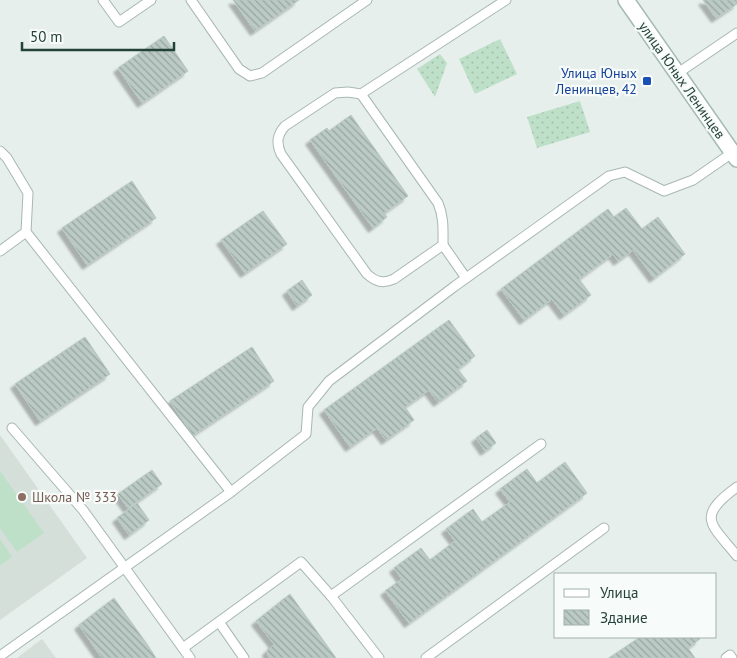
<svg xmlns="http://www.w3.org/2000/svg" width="737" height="658" viewBox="0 0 737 658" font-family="'PT Sans',sans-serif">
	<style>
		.built { fill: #d4dfda }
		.grass { fill: url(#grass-dots) }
		.garden { fill: #bfe0c8 }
		.building { fill: url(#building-back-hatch); stroke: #b8c9c2; filter: url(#shadow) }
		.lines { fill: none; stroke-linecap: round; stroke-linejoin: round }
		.service-casing { stroke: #a8b8b2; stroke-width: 11 }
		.secondary-casing { stroke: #a4bbb3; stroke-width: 18 }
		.service { stroke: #fff; stroke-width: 9 }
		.secondary { stroke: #fff; stroke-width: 15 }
		.transit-dot { fill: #1a4fb4; stroke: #f7fbf9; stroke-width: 2 }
		.education-dot { fill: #8d6e63; stroke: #f7fbf9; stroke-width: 2 }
		.labels { text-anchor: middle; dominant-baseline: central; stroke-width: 4.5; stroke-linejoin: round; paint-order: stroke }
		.transit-label { font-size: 14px; fill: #164399; stroke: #f7fbf9; text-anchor: end }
		.street-label { font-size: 14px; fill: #24423a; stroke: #f7fbf9 }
		.education-label { font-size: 14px; fill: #785e54; stroke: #f7fbf9; text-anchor: start }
	</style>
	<defs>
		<pattern id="grass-dots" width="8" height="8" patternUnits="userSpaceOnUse" patternTransform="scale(1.25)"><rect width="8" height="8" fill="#bfe0c8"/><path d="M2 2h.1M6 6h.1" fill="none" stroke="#a4c1ad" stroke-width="1.8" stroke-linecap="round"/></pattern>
		<pattern id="building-back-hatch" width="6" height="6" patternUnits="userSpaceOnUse" patternTransform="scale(1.25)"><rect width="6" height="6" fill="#bbcac4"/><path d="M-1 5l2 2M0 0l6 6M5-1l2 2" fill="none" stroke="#98a6a0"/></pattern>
		<filter id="shadow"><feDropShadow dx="-4.5" dy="4.5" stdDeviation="1" flood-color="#0004"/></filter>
	</defs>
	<rect width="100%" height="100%" fill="#e6efeb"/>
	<g class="built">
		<path d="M0 435 87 558 0 620Z"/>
		<path d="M42 639 56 658H17Z"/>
	</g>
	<g class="grass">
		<path d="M500 39 517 74 475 94 459 59Z"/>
		<path d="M440 54 447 63 435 97 417 69Z"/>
		<path d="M580 101 590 132 537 148 527 117Z"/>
	</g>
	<g class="garden">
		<path d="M0 471 44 533 17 552 0 528Z"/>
		<path d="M0 539 12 557 0 566Z"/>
	</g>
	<g class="building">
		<path d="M233 0H299L255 31Z"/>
		<path d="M703 0H737V4L716 18Z"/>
		<path d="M164 36 188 71 142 103 118 68Z"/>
		<path d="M351 115 408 196 384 213 387 217 373 228 310 140 327 128 329 131Z"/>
		<path d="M132 181 156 218 87 265 62 228Z"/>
		<path d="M626 208 642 229 658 217 685 254 654 278 633 250 618 261 613 254 579 279 591 295 564 315 552 299 524 320 501 289 608 209 614 217Z"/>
		<path d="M263 211 287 244 245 273 221 240Z"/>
		<path d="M302 280 312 295 297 306 287 291Z"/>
		<path d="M449 320 475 356 458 369 467 381 438 402 429 390 405 407 414 420 386 440 377 428 350 447 324 410Z"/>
		<path d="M85 337 110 374 40 421 15 384Z"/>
		<path d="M252 347 274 381 193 435 170 401Z"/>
		<path d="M487 430 496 443 485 451 476 438Z"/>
		<path d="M565 462 587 493 409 623 385 591 402 579 394 568 421 548 430 560 455 541 446 529 473 509 482 522 510 502 500 489 527 469 537 483Z"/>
		<path d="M152 470 162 484 128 508 118 494Z"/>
		<path d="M137 503 149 520 129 535 117 518Z"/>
		<path d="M290 594 336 658H269L267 651 274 644 256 621Z"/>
		<path d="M114 598 147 644 156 658H102L79 625Z"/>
		<path d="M640 637H698L700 639 688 648 695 658H609Z"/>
	</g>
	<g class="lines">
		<defs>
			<g id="service">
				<path d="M103 0 119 22 151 0"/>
				<path d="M191 0 239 69 250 76 262 73 367 0"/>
				<path d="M678 73 737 33"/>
				<path d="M361 94 438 203C444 217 443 230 443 245"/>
				<path d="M0 151 7 158 28 193 26 232 231 492"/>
				<path d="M0 251 26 232"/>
				<path d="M466 278 443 245 394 279C383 284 376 282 367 274L281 154C276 143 277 135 285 126L335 93 348 92 361 94 506 0"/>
				<path d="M12 428 83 510 190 658"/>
				<path d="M737 487C696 517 710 523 737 556"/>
				<path d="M331 596 541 444"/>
				<path d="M219 622 244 658"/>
				<path d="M183 648 301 562 331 596 379 658"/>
				<path d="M0 656 231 492 306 434 308 407 329 381 455 286 609 176 625 172 664 191 693 180 732 153"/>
				<path d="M426 658 604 528"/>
				<path d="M726 658 730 655 732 658"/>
			</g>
			<path id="secondary" d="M626 0 737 159"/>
		</defs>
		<use href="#service" class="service-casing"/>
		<use href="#secondary" class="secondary-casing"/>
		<use href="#service" class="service"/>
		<use href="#secondary" class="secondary"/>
	</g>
	<rect class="transit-dot" x="642" y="76" width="10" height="10" rx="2.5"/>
	<circle class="education-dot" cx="22" cy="497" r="5"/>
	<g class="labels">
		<g class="transit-label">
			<text x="637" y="73">Улица Юных<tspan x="637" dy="16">Ленинцев, 42</tspan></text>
		</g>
		<g class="street-label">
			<text transform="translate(682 80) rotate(55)">улица Юных Ленинцев</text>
		</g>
		<g class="education-label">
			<text x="32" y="497">Школа № 333</text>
		</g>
	</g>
	<rect x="554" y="573" width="162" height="65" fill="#f7fbf9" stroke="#a3b1ad"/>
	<rect x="564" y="589" width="25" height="8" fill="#ffffff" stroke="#a3b1ad"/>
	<text x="600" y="598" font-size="15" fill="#24423a">Улица</text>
	<rect x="564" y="610" width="25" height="15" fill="url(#building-back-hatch)" stroke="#a3b1ad"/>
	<text x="600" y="623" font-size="15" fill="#24423a">Здание</text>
	<path d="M22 42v8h152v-8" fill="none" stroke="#24423a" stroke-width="2.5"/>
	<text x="30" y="42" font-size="15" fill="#24423a" stroke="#f7fbf9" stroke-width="4" paint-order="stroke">50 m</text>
</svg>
